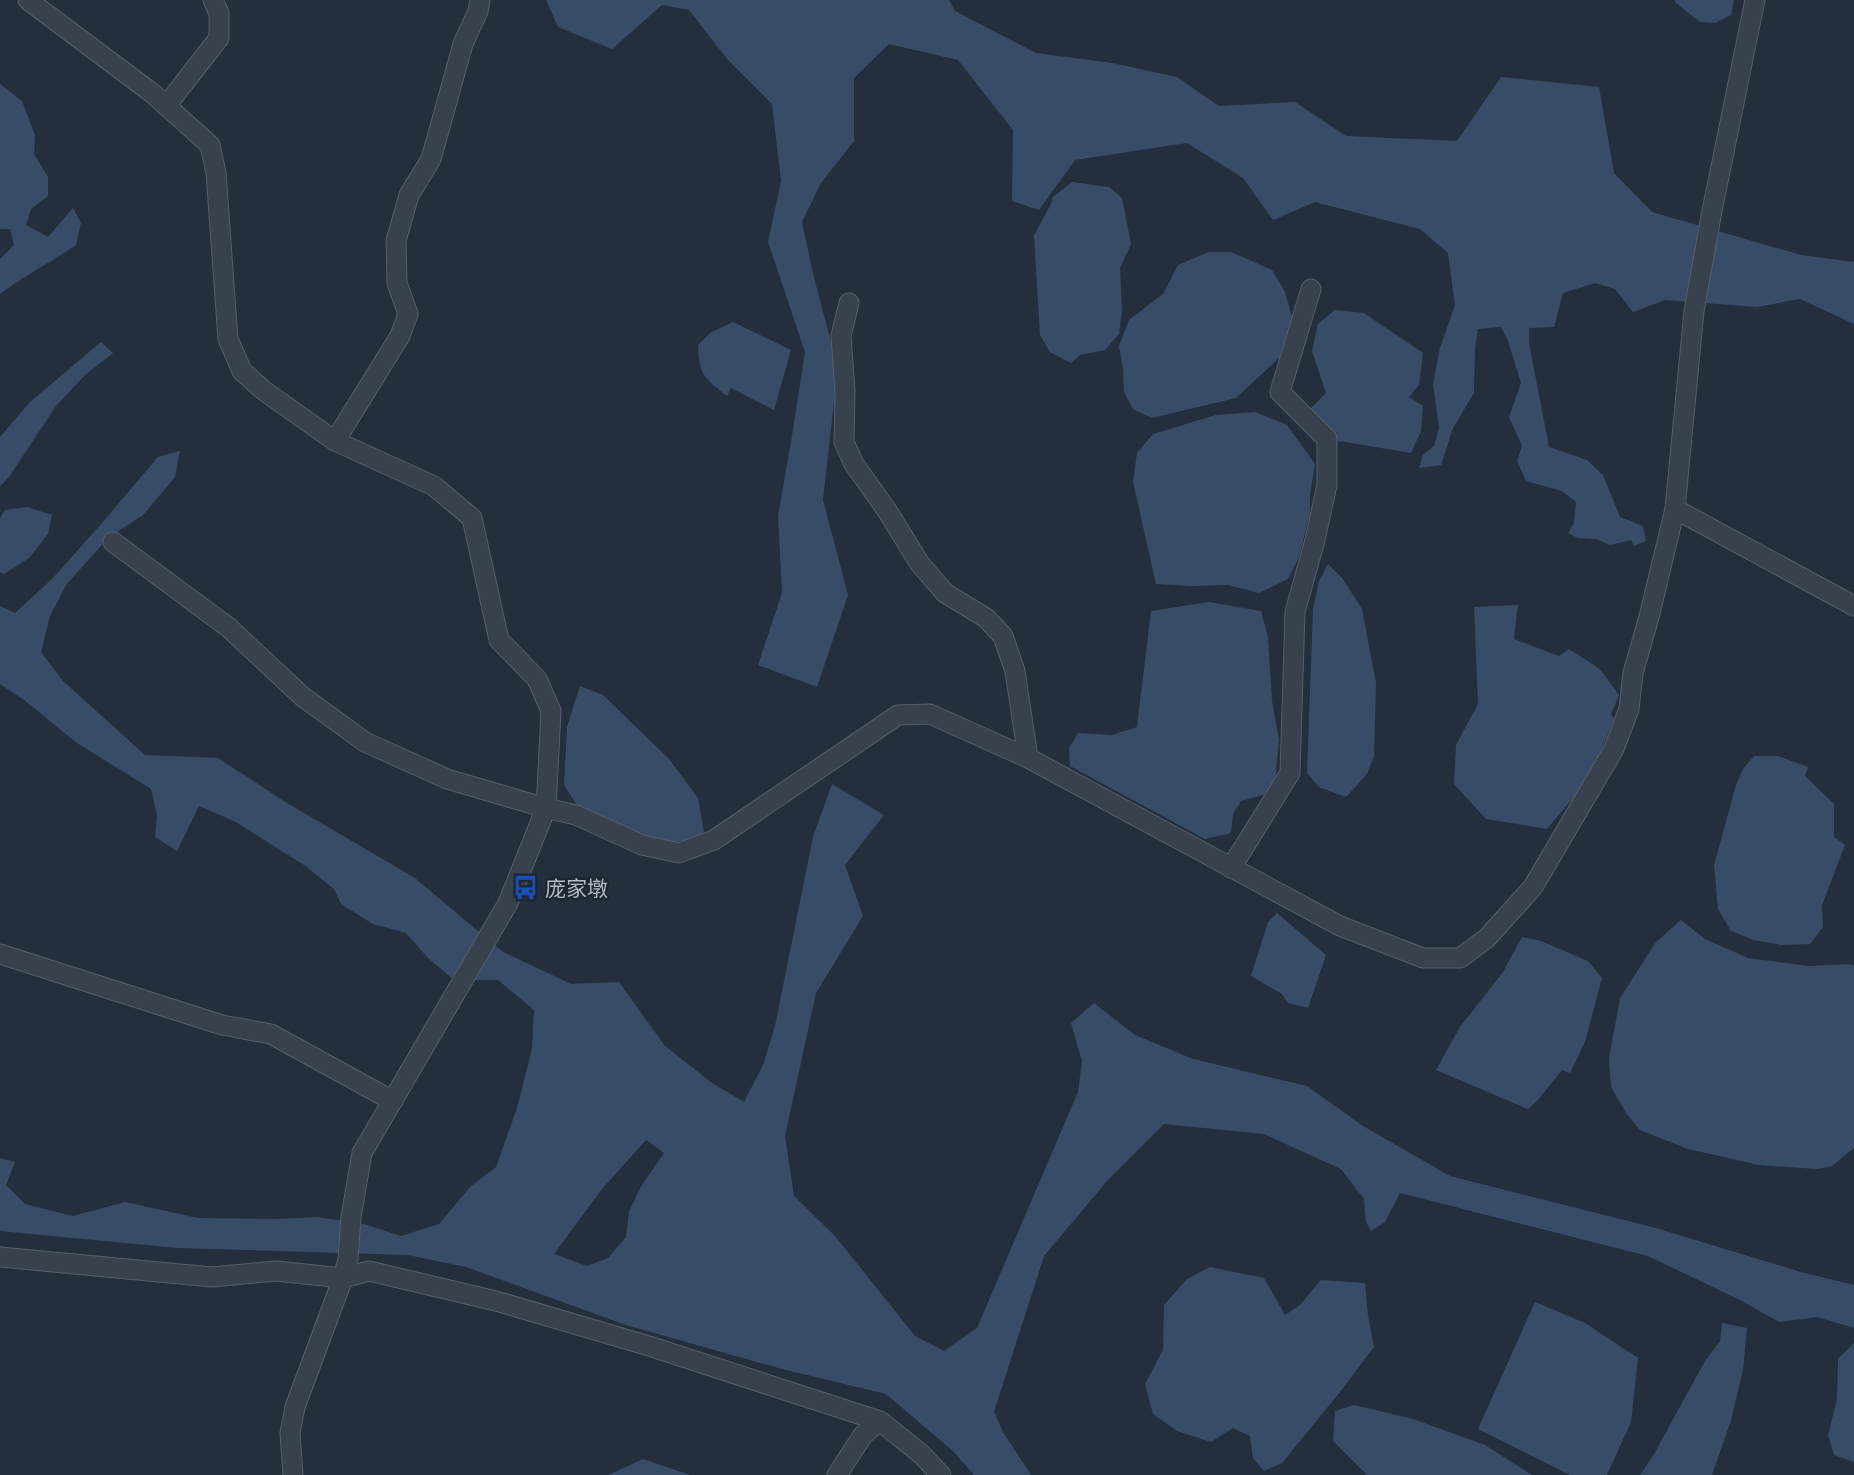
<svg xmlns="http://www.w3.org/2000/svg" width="1854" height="1475" viewBox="0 0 1854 1475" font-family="Arial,'Noto Sans SC',sans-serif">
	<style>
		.water { fill: #394c67; fill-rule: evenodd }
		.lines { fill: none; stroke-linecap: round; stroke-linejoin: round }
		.street-casing { stroke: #565f6c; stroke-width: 21 }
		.street { stroke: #38414e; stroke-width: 19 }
		.labels { text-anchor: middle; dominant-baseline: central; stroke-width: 5; stroke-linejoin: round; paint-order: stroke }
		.poi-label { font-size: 21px; fill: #b4bcc9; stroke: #1d2633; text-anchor: start }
	</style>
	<rect width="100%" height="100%" fill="#242f3e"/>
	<g class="water">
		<path d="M546 0H949L955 11 1036 53 1112 63 1177 77 1219 106 1295 102 1346 136 1457 141 1501 77 1599 87 1614 173 1652 212 1801 255 1854 262V324L1800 299 1757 307 1665 300 1633 312 1615 289 1595 283 1563 293 1554 327 1529 328V343L1549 447 1587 460 1603 475 1620 517 1643 526 1646 541 1634 546 1631 540 1610 545 1596 539 1578 538 1568 533 1574 523 1576 502 1562 491 1526 481 1517 461 1522 446 1509 417 1521 383 1507 338 1501 327 1478 329 1475 348 1474 393 1453 428 1441 465 1419 468 1423 455 1434 446 1439 428 1433 384 1440 348 1455 305 1448 253 1420 229 1315 202 1273 220 1243 178 1187 143 1075 160 1039 210 1012 201 1013 130 958 60 889 44 854 78V141L821 183 802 222 814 278 838 367 823 500 848 595 817 687 758 665 782 593 778 516 792 436 805 352 768 242 781 181 772 104 728 60 689 10 662 5 612 49 558 27Z"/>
		<path d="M1675 0H1734L1731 15 1715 23 1700 22 1675 2Z"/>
		<path d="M0 84 22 101 35 135 34 154 48 177V196L31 209 26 225 48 237 73 208 81 223 76 245C51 262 24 276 0 294V259L14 245 10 229H0Z"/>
		<path d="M1072 182 1109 187 1122 198 1131 244 1120 268 1122 311 1119 334 1105 350 1080 355 1071 363 1050 352 1040 335 1034 235 1051 204 1053 197Z"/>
		<path d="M1209 252H1231L1272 270 1285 292 1293 321 1280 357 1236 398 1152 418 1133 409 1124 392 1123 369 1119 346 1129 320 1163 294 1178 265Z"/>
		<path d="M1335 310 1364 313 1423 353 1419 385 1409 397 1423 406 1421 431 1411 453 1327 439 1309 410 1326 393 1312 351 1318 324Z"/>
		<path d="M733 322 791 350 774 410 731 388 727 396C704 378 699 375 698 345L710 333Z"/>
		<path d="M101 342 113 353 85 375 56 406 9 477 0 486V437L30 402Z"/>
		<path d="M1255 412 1287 425 1315 464 1310 495V513L1299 557 1288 579 1259 593 1228 585 1191 586 1156 584 1133 482 1137 453 1153 434 1216 415Z"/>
		<path d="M180 451 175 477 143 515 108 538 66 585 50 616 41 652 63 681 145 755 218 758 287 803 415 878 503 952 571 984 619 982 665 1046 712 1083 744 1102 763 1065 775 1026 813 837 832 784 884 815 845 865 863 916 816 993 785 1136 794 1196 835 1236 915 1336 944 1351 977 1328 1078 1092 1082 1061 1071 1023 1094 1003 1135 1035 1193 1059 1307 1086 1363 1126 1450 1176 1656 1228 1801 1272 1854 1285V1328L1817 1317 1779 1322 1738 1299 1648 1256 1400 1193 1385 1222 1371 1231 1366 1222 1364 1199 1341 1169 1264 1134 1164 1124 1107 1181 1044 1256 994 1412 1003 1432 1031 1475H974L953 1451 886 1394 782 1369 626 1325 466 1267 408 1255 178 1248 0 1231V1158L15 1162 6 1185 25 1204 73 1216 125 1202 198 1218 276 1219 316 1217 364 1224 401 1236 439 1224 470 1187 496 1167 517 1108 532 1049 534 1010 498 980H454L428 958 406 933 373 924 341 904 334 889 304 865 236 822 199 806 177 851 155 837 157 815 151 789 77 743 24 700 0 684V606L15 613 53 578 102 523 158 457ZM646 1140 664 1153 640 1188 629 1212 626 1237 608 1258 587 1266 554 1254 602 1189Z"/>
		<path d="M27 507 52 515 48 534 29 558 4 574 0 572V518L5 510Z"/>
		<path d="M1328 564 1342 578 1362 609 1376 683 1374 756 1367 774 1346 797 1319 787 1307 773 1313 609 1319 581Z"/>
		<path d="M1209 602 1261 611 1268 637 1272 701 1279 740 1275 783 1263 795 1241 801 1233 814 1231 833 1205 839 1070 766 1069 748 1078 733 1112 735 1137 727 1151 611Z"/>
		<path d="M1518 605 1514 639 1559 656 1569 649 1600 669 1619 695 1611 714 1614 719 1595 766 1573 798 1547 829 1486 819 1454 784 1456 745 1478 704 1474 607Z"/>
		<path d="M580 686 603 695 669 759 698 798 704 832 691 841 670 842 640 835 580 810 564 785 567 727Z"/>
		<path d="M1754 756H1778L1808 767 1805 776 1834 804V837L1845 845 1822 905 1823 927 1810 944 1781 945 1754 940 1731 931 1718 909 1714 865 1736 785 1743 769Z"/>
		<path d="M1277 913 1326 955 1308 1008 1288 1003 1282 994 1251 976 1268 922Z"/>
		<path d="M1681 920 1705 939 1748 958 1809 966 1851 964 1854 966V1148L1832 1166 1817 1169 1759 1165 1688 1149 1640 1130 1626 1113 1611 1087 1609 1059 1620 998 1656 942Z"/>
		<path d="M1522 937 1541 941 1588 961 1602 978 1585 1042 1570 1073 1562 1070 1538 1100 1528 1109 1436 1070 1460 1027 1503 972Z"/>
		<path d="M1210 1267 1264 1278 1285 1315 1300 1305 1321 1280 1365 1283 1368 1316 1374 1347 1340 1392 1282 1463 1264 1471 1253 1458 1250 1436 1233 1428 1211 1442 1177 1431 1153 1414 1145 1384 1163 1350 1164 1305 1187 1279Z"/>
		<path d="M1535 1302 1585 1323 1638 1358 1631 1422 1607 1475H1570L1478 1429Z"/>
		<path d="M1722 1323 1747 1328 1743 1370 1731 1420 1712 1475H1640L1654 1454 1705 1361 1720 1341Z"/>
		<path d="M1854 1343V1462L1834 1455 1828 1435 1837 1399 1838 1359Z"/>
		<path d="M1354 1405 1413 1419 1485 1445 1532 1475H1367L1333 1441 1335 1411Z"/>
		<path d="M643 1459 690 1475H608Z"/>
	</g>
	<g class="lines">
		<defs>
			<g id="street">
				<path d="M28 0 152 93 210 145 216 173 228 339 242 371 263 390 335 441 434 486 472 518 499 640 537 679 551 711 546 808 447 779 365 742 303 697 228 627 113 542"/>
				<path d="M1755 0 1712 211 1694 311 1675 509 1854 606"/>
				<path d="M166 106 219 38V13L213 0"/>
				<path d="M849 303 841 336 845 390 844 442 854 464 886 509 920 564 945 593 986 618 1003 636 1015 671 1028 758"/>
				<path d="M335 441 400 336 408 314 397 283 396 241 409 195 431 159 463 44 478 11 480 0"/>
				<path d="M1231 868 1290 773 1295 612 1315 540 1327 485V439L1280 392 1311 289"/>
				<path d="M0 954 222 1025 271 1034 393 1101"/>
				<path d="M0 1257 212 1277 276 1271 343 1278 369 1271 496 1301 649 1346 880 1421 921 1454 941 1475"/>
				<path d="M293 1475 290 1433 295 1407 343 1278 348 1259 351 1217 362 1153 508 903 546 808 576 815 642 845 679 853 714 840 898 715 930 714 1028 758 1340 926 1423 958H1460L1487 938 1533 887 1614 749 1629 709 1633 673 1649 617 1675 509"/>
				<path d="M837 1475 863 1435 880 1421"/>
			</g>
		</defs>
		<use href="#street" class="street-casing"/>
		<use href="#street" class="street"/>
	</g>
	<defs>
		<symbol id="bus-bare" viewBox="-9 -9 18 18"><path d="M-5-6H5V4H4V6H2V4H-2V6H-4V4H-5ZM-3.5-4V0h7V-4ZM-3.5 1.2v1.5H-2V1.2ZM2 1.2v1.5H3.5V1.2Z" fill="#1a4fb4" stroke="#1d2633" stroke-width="2.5" paint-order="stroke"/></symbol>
	</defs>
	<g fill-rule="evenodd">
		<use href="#bus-bare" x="508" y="870" width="35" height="35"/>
	</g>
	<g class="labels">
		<g class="poi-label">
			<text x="545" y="888">庞家墩</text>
		</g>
	</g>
</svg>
